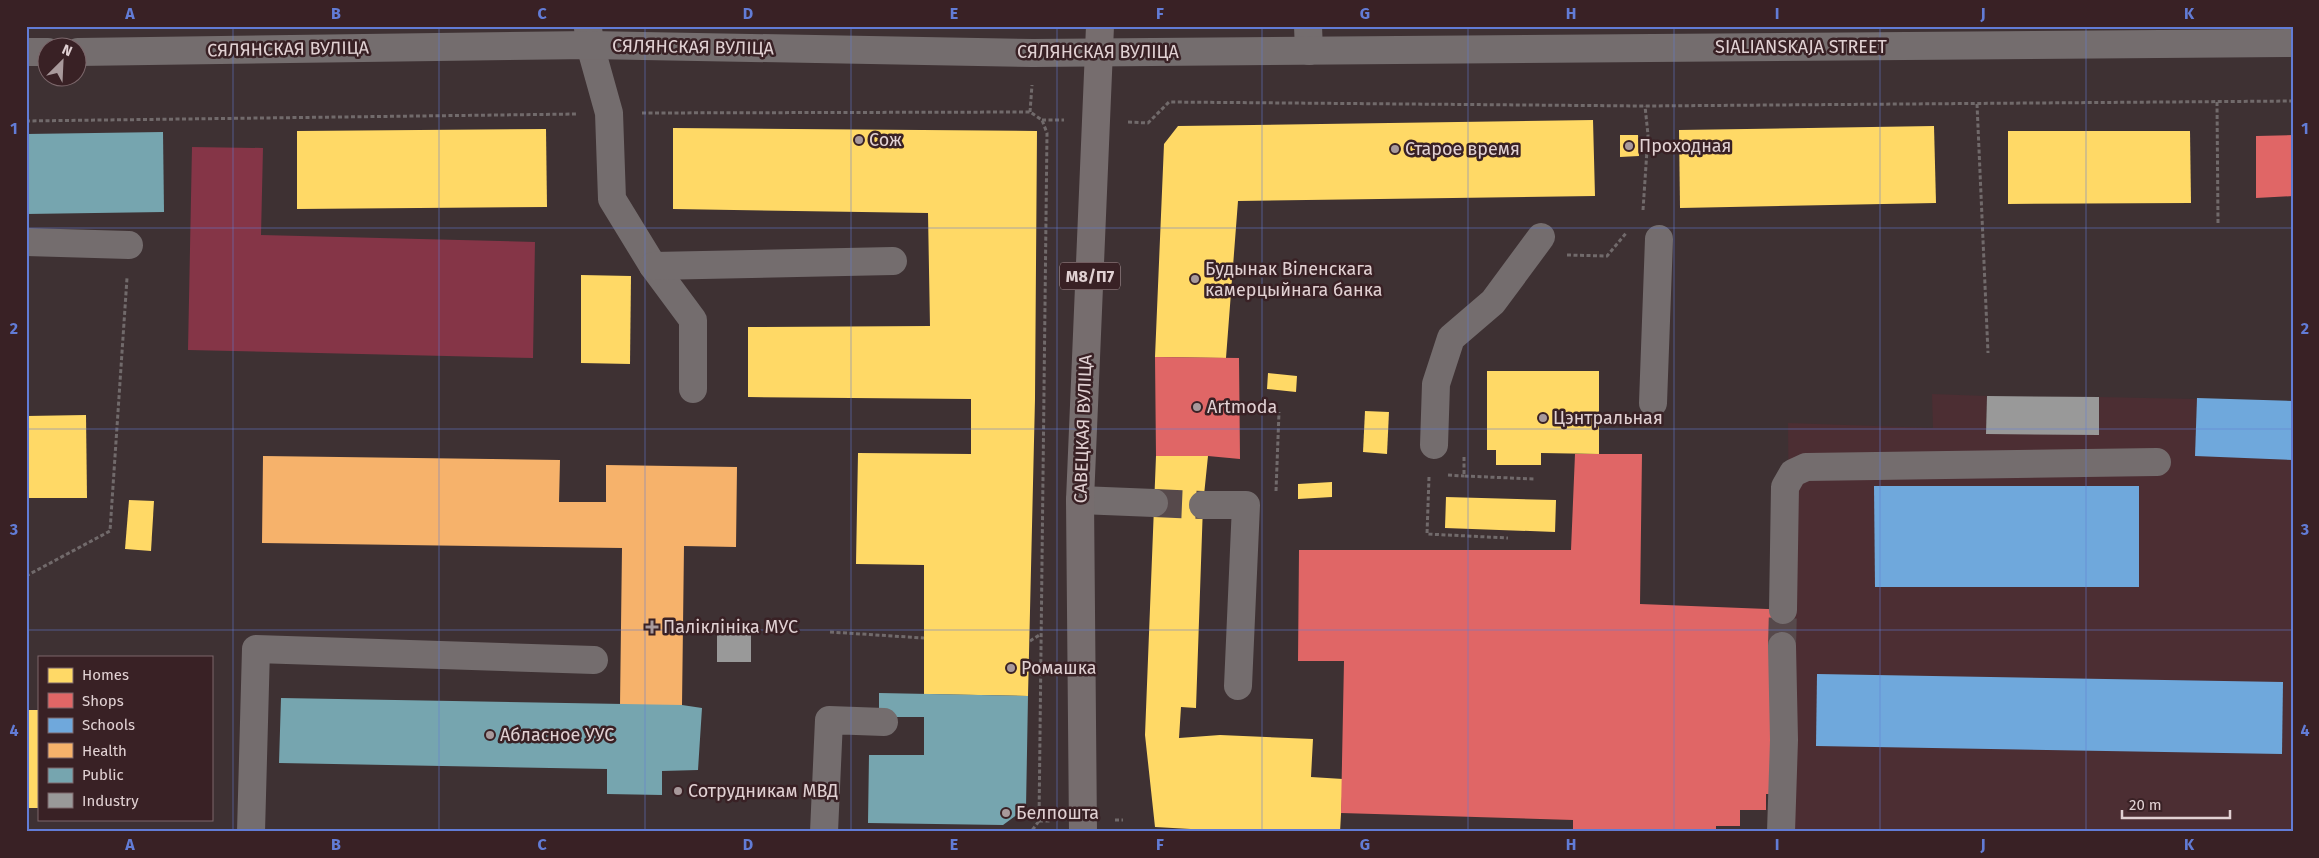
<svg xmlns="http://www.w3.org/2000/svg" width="2319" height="858" viewBox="0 0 2319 858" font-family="'Fira Sans',sans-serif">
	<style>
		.built { fill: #4c2e33 }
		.forest { fill: #853547 }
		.homes { fill: #ffd966 }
		.shops { fill: #e06666 }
		.schools { fill: #6fa8dc }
		.health { fill: #f6b26b }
		.public { fill: #76a5af }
		.industry { fill: #999 }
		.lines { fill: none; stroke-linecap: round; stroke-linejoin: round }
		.minor-tunnel { stroke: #56494b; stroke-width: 28; stroke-dasharray: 28 14; stroke-linecap: butt }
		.path { stroke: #716a6b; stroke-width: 3; stroke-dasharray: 4 2.5; stroke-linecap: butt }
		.minor { stroke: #746d6e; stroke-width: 28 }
		.major { stroke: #766d6e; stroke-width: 28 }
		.grid { fill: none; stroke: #627cd6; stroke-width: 1; stroke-opacity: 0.55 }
		.poi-dot { fill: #a8999b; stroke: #392125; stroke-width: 2 }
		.labels { text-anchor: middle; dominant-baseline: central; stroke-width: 5; stroke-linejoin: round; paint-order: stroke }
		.shield { fill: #392125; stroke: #af9c9f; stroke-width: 1 }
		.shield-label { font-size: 16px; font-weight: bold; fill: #e1d1d3 }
		.street-label { font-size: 18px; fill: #e1d1d3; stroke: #392125 }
		.poi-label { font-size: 18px; fill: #e1d1d3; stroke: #392125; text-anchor: start }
		.neatline { fill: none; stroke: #627cd6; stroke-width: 2 }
		.grid-label { font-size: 16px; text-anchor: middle; font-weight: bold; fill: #627cd6 }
	</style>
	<rect width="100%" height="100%" fill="#3e3133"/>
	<path class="built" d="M1932 394 1987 396 1986 433 2099 434V397L2293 401V832H1792L1788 423 1933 428Z"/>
	<path class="forest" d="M192 147 263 148 261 235 535 242 533 358 188 350Z"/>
	<g class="homes">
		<path d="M1593 120 1595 196 1238 201 1226 358 1155 357 1164 144 1178 126Z"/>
		<path d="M1934 126 1936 203 1680 208 1679 130Z"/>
		<path d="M673 128 1037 131 1035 399 1028 696 924 694V565L856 564 858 453 971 454V399L748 397V327L930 326 928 213 673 209Z"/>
		<path d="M546 129 547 207 297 209V131Z"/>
		<path d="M2008 131H2190L2191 203 2008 204Z"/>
		<path d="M1620 135H1638L1639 156 1620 157Z"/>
		<path d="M581 275 631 276 630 364 581 363Z"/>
		<path d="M1487 371H1599V454L1541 453V465H1496V450H1487Z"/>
		<path d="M1268 373 1297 376 1296 392 1267 389Z"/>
		<path d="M1365 411 1389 412 1387 454 1363 452Z"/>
		<path d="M86 415 87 498H26V416Z"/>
		<path d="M1156 456H1208L1203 505 1196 708 1181 707 1179 738 1220 735 1313 739 1311 777 1343 779 1340 832H1244L1155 827 1145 735Z"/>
		<path d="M1332 482V497L1298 499V484Z"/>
		<path d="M1446 497 1556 500 1555 532 1445 528Z"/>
		<path d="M129 500 154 501 151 551 125 549Z"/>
		<rect x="26" y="710" width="13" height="98"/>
	</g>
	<g class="shops">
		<path d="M2293 135V196L2256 198V136Z"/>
		<path d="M1155 357 1239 358 1240 459 1208 456H1156Z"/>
		<path d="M1575 454H1642L1640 604 1790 610V646L1775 794H1766V810H1740V826H1716V832H1573V820L1341 813 1344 661H1298L1299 550H1571Z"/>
	</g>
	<g class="schools">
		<path d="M2197 398 2293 401V460L2195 456Z"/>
		<path d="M1874 486H2139V587H1875Z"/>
		<path d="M1817 674 2283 682 2282 754 1816 746Z"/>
	</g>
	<path class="health" d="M263 456 560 460 559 502H606V465L737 467 736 547 684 546 682 705H620L622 548 262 543Z"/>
	<g class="public">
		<path d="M163 132 164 212 26 214V134Z"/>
		<path d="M879 693 1028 696 1026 808 1003 825 868 823 869 755H924V717H879Z"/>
		<path d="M281 698 682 705 702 708 698 770 662 771V795L607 794V769L279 763Z"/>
	</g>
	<g class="industry">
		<path d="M1987 396 2099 397V435L1986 434Z"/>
		<rect x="717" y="622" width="34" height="40"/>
	</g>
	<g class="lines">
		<g class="minor-tunnel">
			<path d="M1154 503 1203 505"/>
			<path d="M1782 646 1783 610"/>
		</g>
		<g class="path">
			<path d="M2217 102 2218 223"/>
			<path d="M1977 104 1988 353"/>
			<path d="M1030 112 1032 85"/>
			<path d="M642 113 1030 112 1042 120 1047 133 1039 821 1031 832"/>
			<path d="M1042 120H1064"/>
			<path d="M26 121 576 114"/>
			<path d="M1128 122 1148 123 1169 102 1645 106 2293 101"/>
			<path d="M1643 210 1648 135 1645 106"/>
			<path d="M1567 255 1607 256 1627 232"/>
			<path d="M1464 457V476L1534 479"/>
			<path d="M1448 475 1464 476"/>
			<path d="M1429 477 1427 534 1508 538"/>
			<path d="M1276 491 1279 412"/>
			<path d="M26 576 110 531 127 278"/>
			<path d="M830 632 924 638"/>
			<path d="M1030 641 1041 634"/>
			<path d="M1115 820H1123"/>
			<path d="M1039 821H1051"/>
		</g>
		<g class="minor">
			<path d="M1308 26 1309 51"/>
			<path d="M588 28 590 45 609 113 612 199 653 266 693 320V389"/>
			<path d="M26 52H48"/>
			<path d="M78 52 590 45 1033 53 2293 43"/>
			<path d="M26 242 129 245"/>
			<path d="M653 266 893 261"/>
			<path d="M1653 403 1659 239"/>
			<path d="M1434 445 1436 384 1451 338 1493 302 1541 237"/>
			<path d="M1080 500 1154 503"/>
			<path d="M1203 505H1246L1238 686"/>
			<path d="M1783 610 1785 487 1793 473 1806 467 2157 462"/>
			<path d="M251 832 256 649 594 660"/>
			<path d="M824 832 829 720 884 722"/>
			<path d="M1781 832 1784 740 1782 646"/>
		</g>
		<path class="major" d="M1083 832 1080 500 1100 26"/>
	</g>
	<path class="grid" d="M233 26V832M439 26V832M645 26V832M851 26V832M1057 26V832M1262 26V832M1468 26V832M1674 26V832M1880 26V832M2086 26V832M26 228H2293M26 429H2293M26 630H2293"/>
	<g class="poi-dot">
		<circle cx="859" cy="140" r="5"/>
		<circle cx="1629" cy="146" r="5"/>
		<circle cx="1395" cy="149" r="5"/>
		<circle cx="1195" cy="279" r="5"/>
		<circle cx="1197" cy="407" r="5"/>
		<circle cx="1543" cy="418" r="5"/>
		<path d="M649.5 619.5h5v5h5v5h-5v5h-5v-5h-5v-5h5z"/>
		<circle cx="1011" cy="668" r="5"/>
		<circle cx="490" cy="735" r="5"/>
		<circle cx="678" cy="791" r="5"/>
		<circle cx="1006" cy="813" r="5"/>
	</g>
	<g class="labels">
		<rect class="shield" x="1060" y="262.5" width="60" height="27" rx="4"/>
		<g class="shield-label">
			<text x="1090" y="276">М8/П7</text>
		</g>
		<g class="street-label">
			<text transform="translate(693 47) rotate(1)">СЯЛЯНСКАЯ ВУЛІЦА</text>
			<text x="1801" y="47">SIALIANSKAJA STREET</text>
			<text transform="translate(288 49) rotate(-1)">СЯЛЯНСКАЯ ВУЛІЦА</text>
			<text x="1098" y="52">СЯЛЯНСКАЯ ВУЛІЦА</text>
			<text transform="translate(1083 429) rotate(-88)">САВЕЦКАЯ ВУЛІЦА</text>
		</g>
		<g class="poi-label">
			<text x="869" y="140">Сож</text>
			<text x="1639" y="146">Проходная</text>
			<text x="1405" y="149">Старое время</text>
			<text x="1205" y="269">Будынак Віленскага<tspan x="1205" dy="21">камерцыйнага банка</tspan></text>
			<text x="1207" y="407">Artmoda</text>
			<text x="1553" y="418">Цэнтральная</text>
			<text x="663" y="627">Паліклініка МУС</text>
			<text x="1021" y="668">Ромашка</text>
			<text x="500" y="735">Абласное УУС</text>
			<text x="688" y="791">Сотрудникам МВД</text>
			<text x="1016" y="813">Белпошта</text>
		</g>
	</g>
	<rect width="2319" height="858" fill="none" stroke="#392125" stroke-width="55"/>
	<rect x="38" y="656" width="175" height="165" fill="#392125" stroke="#7c676b"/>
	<rect x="48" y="668" width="25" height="15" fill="#ffd966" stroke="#7c676b"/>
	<text x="82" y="680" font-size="15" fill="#e1d1d3">Homes</text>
	<rect x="48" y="693" width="25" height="15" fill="#e06666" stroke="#7c676b"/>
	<text x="82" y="706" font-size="15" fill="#e1d1d3">Shops</text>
	<rect x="48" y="718" width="25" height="15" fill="#6fa8dc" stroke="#7c676b"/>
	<text x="82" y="730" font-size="15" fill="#e1d1d3">Schools</text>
	<rect x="48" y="743" width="25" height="15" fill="#f6b26b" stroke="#7c676b"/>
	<text x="82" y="756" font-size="15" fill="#e1d1d3">Health</text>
	<rect x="48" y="768" width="25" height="15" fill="#76a5af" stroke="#7c676b"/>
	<text x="82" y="780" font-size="15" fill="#e1d1d3">Public</text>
	<rect x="48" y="793" width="25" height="15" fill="#999999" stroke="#7c676b"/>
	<text x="82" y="806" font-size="15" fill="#e1d1d3">Industry</text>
	<g transform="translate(62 62) rotate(24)"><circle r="24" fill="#392125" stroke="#7c676b"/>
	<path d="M0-4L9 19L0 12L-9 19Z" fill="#a8999b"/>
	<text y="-8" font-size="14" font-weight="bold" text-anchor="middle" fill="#e1d1d3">N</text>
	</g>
	<path d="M2122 810v8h108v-8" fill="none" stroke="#e1d1d3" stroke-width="2.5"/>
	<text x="2129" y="810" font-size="15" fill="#e1d1d3" stroke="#392125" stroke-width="4" paint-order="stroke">20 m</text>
	<rect x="28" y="28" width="2264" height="802" class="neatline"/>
	<g class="grid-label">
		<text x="130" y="19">A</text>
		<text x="336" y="19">B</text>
		<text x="542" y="19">C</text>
		<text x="748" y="19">D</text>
		<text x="954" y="19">E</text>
		<text x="1160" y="19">F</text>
		<text x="1365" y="19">G</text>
		<text x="1571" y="19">H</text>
		<text x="1777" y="19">I</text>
		<text x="1983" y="19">J</text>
		<text x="2189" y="19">K</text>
		<text x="14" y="134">1</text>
		<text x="2305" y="134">1</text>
		<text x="14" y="334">2</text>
		<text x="2305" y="334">2</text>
		<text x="14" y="535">3</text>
		<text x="2305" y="535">3</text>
		<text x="14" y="736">4</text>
		<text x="2305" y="736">4</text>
		<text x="130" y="850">A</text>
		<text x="336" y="850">B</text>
		<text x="542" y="850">C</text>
		<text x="748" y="850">D</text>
		<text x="954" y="850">E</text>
		<text x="1160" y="850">F</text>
		<text x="1365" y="850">G</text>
		<text x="1571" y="850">H</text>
		<text x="1777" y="850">I</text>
		<text x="1983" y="850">J</text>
		<text x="2189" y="850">K</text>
	</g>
</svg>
